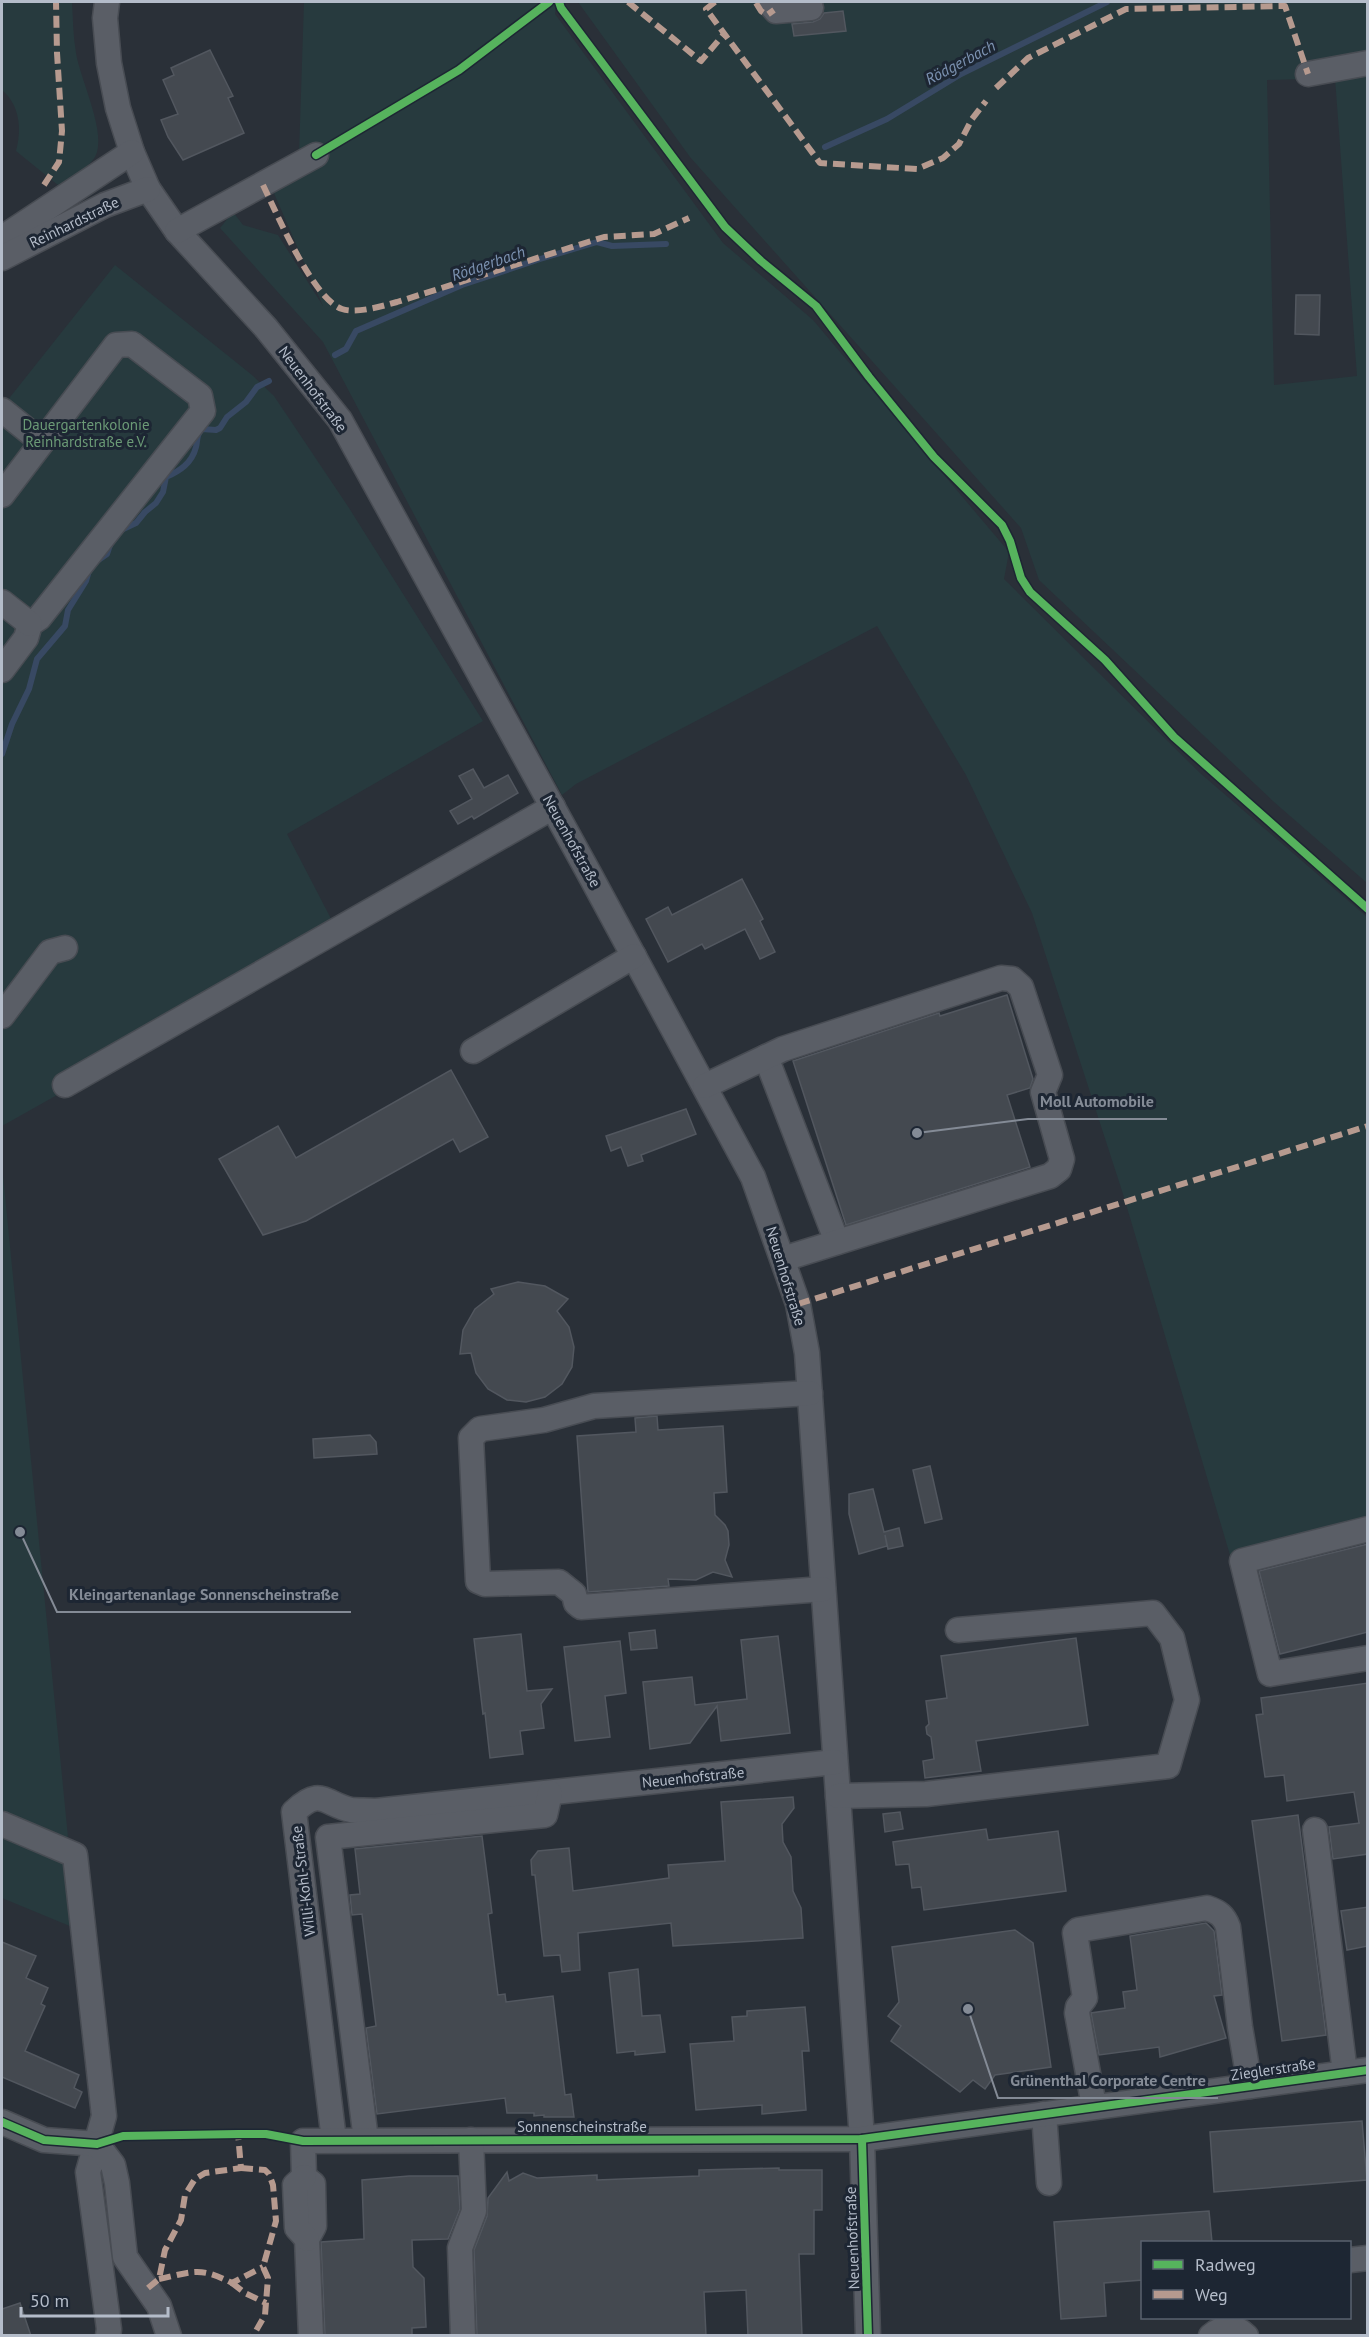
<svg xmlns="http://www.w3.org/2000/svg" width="1369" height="2337" viewBox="0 0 1369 2337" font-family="'PT Sans',sans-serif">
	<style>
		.green { fill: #273a3e; fill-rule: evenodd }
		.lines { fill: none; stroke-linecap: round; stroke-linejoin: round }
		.stream { stroke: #384963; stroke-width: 6 }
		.building { fill: #444950; stroke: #52575f; stroke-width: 1.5 }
		.minor-casing { stroke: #484c53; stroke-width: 27 }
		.minor { stroke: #5a5e66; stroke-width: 24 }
		.quiet { stroke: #b69a8f; stroke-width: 6; stroke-dasharray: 12 6; stroke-linecap: butt }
		.cycleway-casing { stroke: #1d2633; stroke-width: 11 }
		.cycleway { stroke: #56b35d; stroke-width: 8 }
		.labels { text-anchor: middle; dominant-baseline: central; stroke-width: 6; stroke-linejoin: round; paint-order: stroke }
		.street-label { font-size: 15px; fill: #b4bcc9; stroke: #1d2633 }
		.park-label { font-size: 15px; fill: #6b9a76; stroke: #1d2633 }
		.water-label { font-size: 16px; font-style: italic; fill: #7c92b1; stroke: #1d2633 }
		.leader { fill: none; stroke: #848b96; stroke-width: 2 }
		.callout-dot { fill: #848b96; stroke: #1d2633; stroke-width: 2 }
		.callout-label { font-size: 16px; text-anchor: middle; font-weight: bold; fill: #848b96; stroke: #1d2633; stroke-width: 6; stroke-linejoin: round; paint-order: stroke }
	</style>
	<rect width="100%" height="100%" fill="#2a3038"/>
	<g class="green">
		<path d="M2 2H72C73 19 73 36 76 53 80 79 108 135 95 157 88 169 70 177 58 185L16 151C22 130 20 105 2 90Z"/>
		<path d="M304 2H556L555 14 723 243 813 320 1009 552 1004 579 1200 773 1367 917V1516L1230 1555 1123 1194 1032 913 966 775 877 626 576 784 562 795 323 342 220 228 233 212 243 225 278 235 323 306 273 191 299 154Z"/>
		<path d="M578 2H1367V883L1274 802 1039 580 1021 528 690 157ZM1335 78 1357 376 1274 385 1267 80Z"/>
		<path d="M115 265 252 375 274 396 349 508 483 721 287 834 340 936 2 1126V405L3 406Z"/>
		<path d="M2 1165 77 1929 2 1898Z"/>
	</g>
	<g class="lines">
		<g class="stream">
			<path d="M825 147 887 119 961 74 1107 2"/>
			<path d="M335 355 346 349 356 331 462 285 540 259 597 242 612 246 666 244"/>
			<path d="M119 531 136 523 145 512 156 503 163 492 166 477C180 471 192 463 196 447 198 440 196 435 202 429L216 430 220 428 227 417 246 402 257 387 269 381"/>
			<path d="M97 561 107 554 112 539"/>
			<path d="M2 754 12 724 29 689 37 659 65 626 68 610 86 581 89 571"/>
		</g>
	</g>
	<g class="building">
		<path d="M843 11 846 31 794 36 792 24 813 22 820 19 824 13Z"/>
		<path d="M210 50 233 96 228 98 244 133 183 160 168 137 161 120 178 114 163 80 174 75 171 68Z"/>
		<path d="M1296 295H1320L1319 335 1295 334Z"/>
		<path d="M473 769 484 788 508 775 518 793 474 819 472 816 458 824 450 811 472 799 459 776Z"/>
		<path d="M742 879 763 919 760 921 775 952 760 959 745 929 705 949 702 944 668 962 646 919 668 907 672 915Z"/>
		<path d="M1007 995 1033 1079 1030 1088 1007 1095 1030 1167 846 1225 793 1061 939 1013 940 1016Z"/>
		<path d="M451 1070 488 1137 460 1152 453 1139 306 1221 263 1235 219 1159 278 1126 296 1158Z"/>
		<path d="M686 1109 696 1134 641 1155 643 1161 628 1166 621 1147 611 1151 606 1136Z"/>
		<path d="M518 1282 545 1286 568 1299 557 1311 569 1327 574 1347 572 1367 562 1384 545 1397 526 1402 507 1400 488 1389 476 1373 471 1353 460 1354 463 1330 475 1309 494 1294 491 1289Z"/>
		<path d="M657 1416 658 1430 723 1426 727 1492 714 1493 715 1515 725 1525 728 1531 729 1545 725 1560 732 1577 713 1572 696 1580 668 1579 669 1586 588 1592 577 1436 636 1432 635 1418Z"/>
		<path d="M370 1435 376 1442 377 1454 314 1458 313 1439Z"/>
		<path d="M930 1466 942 1519 925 1523 913 1470Z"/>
		<path d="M873 1489 884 1532 899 1528 903 1546 888 1549 885 1535 887 1546 859 1554 849 1514V1494Z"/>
		<path d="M1368 1544V1632L1280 1654 1259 1571Z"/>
		<path d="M655 1630 657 1648 631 1650 629 1633Z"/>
		<path d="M521 1634 527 1691 552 1689 541 1704 544 1728 520 1731 523 1754 490 1758 485 1713 483 1714 474 1639Z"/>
		<path d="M778 1636 790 1733 721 1741 717 1706 690 1743 650 1749 643 1682 692 1677 695 1705 747 1699 741 1640Z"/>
		<path d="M1076 1638 1088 1725 976 1741 981 1771 925 1778 923 1761 934 1759 931 1737 927 1734 926 1727 929 1724 926 1701 947 1698 941 1656Z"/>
		<path d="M620 1641 626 1693 605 1696 610 1737 575 1741 564 1647Z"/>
		<path d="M1368 1683V1854L1333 1859 1329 1827 1360 1823H1359L1354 1792 1287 1801 1284 1775 1265 1777 1256 1715 1263 1714 1261 1698Z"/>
		<path d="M793 1797 794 1808 782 1824 783 1842 791 1857 793 1891 801 1908 803 1938 673 1946 671 1923 578 1933 580 1970 562 1972 560 1955 544 1956 535 1875H532L531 1860 538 1851 569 1848 573 1891 669 1878 668 1865 725 1861 721 1802Z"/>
		<path d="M900 1812 903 1829 885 1832 883 1814Z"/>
		<path d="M1298 1815 1326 2035 1282 2041 1252 1821Z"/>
		<path d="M986 1829 988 1840 1058 1831 1066 1891 924 1910 921 1887 912 1888 909 1864 896 1865 893 1842Z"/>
		<path d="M482 1836 492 1913 488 1914 498 1995 505 1994 506 2002 553 1996 565 2095 571 2094 574 2117H544V2115L534 2116V2113H507L505 2098 377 2114 366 2028 376 2026 362 1914 352 1915 350 1895 360 1894 355 1849Z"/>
		<path d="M1368 1907V1946L1347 1950 1341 1911Z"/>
		<path d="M1206 1923 1214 1931 1222 1995 1214 1996 1226 2038 1160 2057 1159 2047 1099 2055 1091 2013 1125 2008 1123 1992 1137 1990 1130 1936Z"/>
		<path d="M1015 1930 1033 1943 1051 2067 995 2075 985 2089 973 2080 960 2092 891 2041 901 2026 888 2016 899 2002 892 1947Z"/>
		<path d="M2 1942 36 1956 26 1978 48 1988 41 2004 45 2006 25 2051 79 2075 74 2088 82 2092 75 2108 2 2077Z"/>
		<path d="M638 1969 642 2016 660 2015 665 2052 635 2055V2051L617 2053 609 1973Z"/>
		<path d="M805 2007 809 2051H802L806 2110 762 2114V2105L696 2110 690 2044 734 2041 732 2017 747 2016V2011Z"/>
		<path d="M1362 2121 1367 2180 1214 2192 1210 2132Z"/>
		<path d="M779 2168V2170H822V2210H814V2254H799L802 2336H748L746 2290 704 2292 706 2336H477L474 2250 487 2216 488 2198 507 2172 509 2181 523 2173 537 2178 597 2175V2180L699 2176V2170Z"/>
		<path d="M409 2176H458L460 2209 448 2239 412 2240 413 2267 424 2278 426 2327 412 2328V2336H325L321 2242 364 2239 362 2180Z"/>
		<path d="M1209 2211 1212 2242H1143V2280L1104 2283 1106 2316 1061 2319 1054 2222Z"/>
		<path d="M20 2303 31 2336H2V2309Z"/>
	</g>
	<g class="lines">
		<defs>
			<g id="minor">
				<path d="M107 2 105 18 109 63 118 108 132 152 148 189 177 231 266 328 340 420 590 875 753 1177 798 1304 807 1353 862 2139 868 2336"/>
				<path d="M768 2 776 11 811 8"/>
				<path d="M1308 74 1368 63"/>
				<path d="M177 231 316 155"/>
				<path d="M2 238 132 152"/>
				<path d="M2 258 105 205 148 189"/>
				<path d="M2 410 42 442"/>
				<path d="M2 495 116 345 132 344 200 396 203 411 39 618 30 624 26 638 2 670"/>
				<path d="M2 602 30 624"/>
				<path d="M2 1016 50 952 65 948"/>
				<path d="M473 1051 634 956"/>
				<path d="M766 1057 837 1242"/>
				<path d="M65 1085 553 807"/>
				<path d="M705 1086 783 1049 1001 978 1012 979 1021 987 1050 1075 1043 1092 1062 1159 1059 1169 1050 1176 783 1259"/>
				<path d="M810 1393 594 1406 544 1420 480 1429 471 1438 478 1581 485 1584 559 1582 574 1594 576 1603 581 1607 823 1589"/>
				<path d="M1368 1529 1242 1561 1270 1674 1368 1658"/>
				<path d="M838 1796 926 1794 1168 1766 1187 1700 1172 1638 1153 1613 958 1630"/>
				<path d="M2 1824 75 1855 104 2116 88 2172 109 2329 108 2336"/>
				<path d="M1315 1830 1345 2073"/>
				<path d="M1094 2106 1077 2013 1078 2007 1085 1998 1075 1933 1078 1930 1207 1908C1219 1912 1224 1916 1228 1927L1240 2027 1250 2086"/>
				<path d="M1044 2114 1049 2183"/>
				<path d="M2 2122 44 2140 97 2144"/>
				<path d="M334 2140 294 1812C321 1786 324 1804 351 1810 359 1811 368 1810 376 1811L835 1762"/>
				<path d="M366 2140 328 1837 545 1815 550 1793"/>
				<path d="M97 2144 113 2165 117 2183 125 2257 159 2306 169 2336"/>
				<path d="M304 2177 303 2141 862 2139 1368 2070"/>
				<path d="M304 2177 313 2184 314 2226 307 2239 311 2336"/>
				<path d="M304 2177 295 2185 297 2228 307 2239"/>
				<path d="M1350 2260 1368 2258"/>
				<path d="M463 2336 460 2248 474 2211 471 2140"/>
				<path d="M1211 2336C1222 2326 1235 2325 1246 2336"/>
			</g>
		</defs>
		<use href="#minor" class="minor-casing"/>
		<use href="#minor" class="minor"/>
		<g class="quiet">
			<path d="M628 2 701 61 724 34"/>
			<path d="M715 2 706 9 820 163 917 169 943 158 959 144 972 119 986 101"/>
			<path d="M756 3 761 11 767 15 774 10"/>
			<path d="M996 88 1028 58 1126 9 1285 6 1308 74"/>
			<path d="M44 185 59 162 62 131 57 53 56 2"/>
			<path d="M263 185C277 214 313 299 342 309 357 314 382 306 397 302L604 237 654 234 689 218"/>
			<path d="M798 1304 1368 1126"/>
			<path d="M241 2168 265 2170 269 2174 273 2185 276 2221 263 2267 268 2278 265 2315 253 2336"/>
			<path d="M159 2279C193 2272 199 2266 232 2283L263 2267"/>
			<path d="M232 2283 245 2293 266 2303"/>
			<path d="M148 2288 159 2279 165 2250 181 2220 185 2195 195 2179 205 2173 241 2168 238 2134"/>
		</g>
		<defs>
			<g id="cycleway">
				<path d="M559 2 561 8 725 227 761 261 816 306 869 377 934 457 1002 525 1010 541 1021 578 1030 592 1105 660 1174 737 1368 909"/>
				<path d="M316 155 459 70 549 2"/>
				<path d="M2 2122 44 2140 97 2144 123 2136 238 2134H266L303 2141 862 2139 1368 2070"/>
				<path d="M862 2139 868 2336"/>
			</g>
		</defs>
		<use href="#cycleway" class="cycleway-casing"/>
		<use href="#cycleway" class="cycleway"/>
	</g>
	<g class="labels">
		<g class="street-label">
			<text transform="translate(74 222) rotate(-26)">Reinhardstraße</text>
			<text transform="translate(313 389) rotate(53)">Neuenhofstraße</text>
			<text transform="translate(572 841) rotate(61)">Neuenhofstraße</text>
			<text transform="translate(786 1276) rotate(73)">Neuenhofstraße</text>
			<text transform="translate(693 1777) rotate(-6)">Neuenhofstraße</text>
			<text transform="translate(303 1881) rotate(-97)">Willi-Kohl-Straße</text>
			<text transform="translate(1273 2069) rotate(-8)">Zieglerstraße</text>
			<text x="582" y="2126">Sonnenscheinstraße</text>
			<text transform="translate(852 2238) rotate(-92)">Neuenhofstraße</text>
		</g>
		<g class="park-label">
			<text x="86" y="424">Dauergartenkolonie<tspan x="86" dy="17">Reinhardstraße e.V.</tspan></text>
		</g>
		<g class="water-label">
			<text transform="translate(960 62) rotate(-28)">Rödgerbach</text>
			<text transform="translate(488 263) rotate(-19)">Rödgerbach</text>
		</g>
	</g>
	<path class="leader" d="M917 1133L1028 1119H1167M20 1532L57 1612H351M968 2009L998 2098H1218"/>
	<g class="callout-dot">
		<circle cx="917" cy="1133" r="6"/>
		<circle cx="20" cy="1532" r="6"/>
		<circle cx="968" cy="2009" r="6"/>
	</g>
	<g class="callout-label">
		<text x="1097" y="1107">Moll Automobile</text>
		<text x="204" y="1600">Kleingartenanlage Sonnenscheinstraße</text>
		<text x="1108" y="2086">Grünenthal Corporate Centre</text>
	</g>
	<rect width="1369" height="2337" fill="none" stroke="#b4bcc9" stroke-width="6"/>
	<rect x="1141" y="2241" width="210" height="78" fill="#1d2633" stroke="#59626f" stroke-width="1.5"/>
	<rect x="1153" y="2260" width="30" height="9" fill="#56b35d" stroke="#59626f" stroke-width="1.5"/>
	<text x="1195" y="2271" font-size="18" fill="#b4bcc9">Radweg</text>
	<rect x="1153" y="2290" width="30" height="9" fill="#b69a8f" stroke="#59626f" stroke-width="1.5"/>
	<text x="1195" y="2301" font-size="18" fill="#b4bcc9">Weg</text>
	<path d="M21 2307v9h147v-9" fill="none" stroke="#b4bcc9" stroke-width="3"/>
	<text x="30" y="2307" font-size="18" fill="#b4bcc9" stroke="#1d2633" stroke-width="4.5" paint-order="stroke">50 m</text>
</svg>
